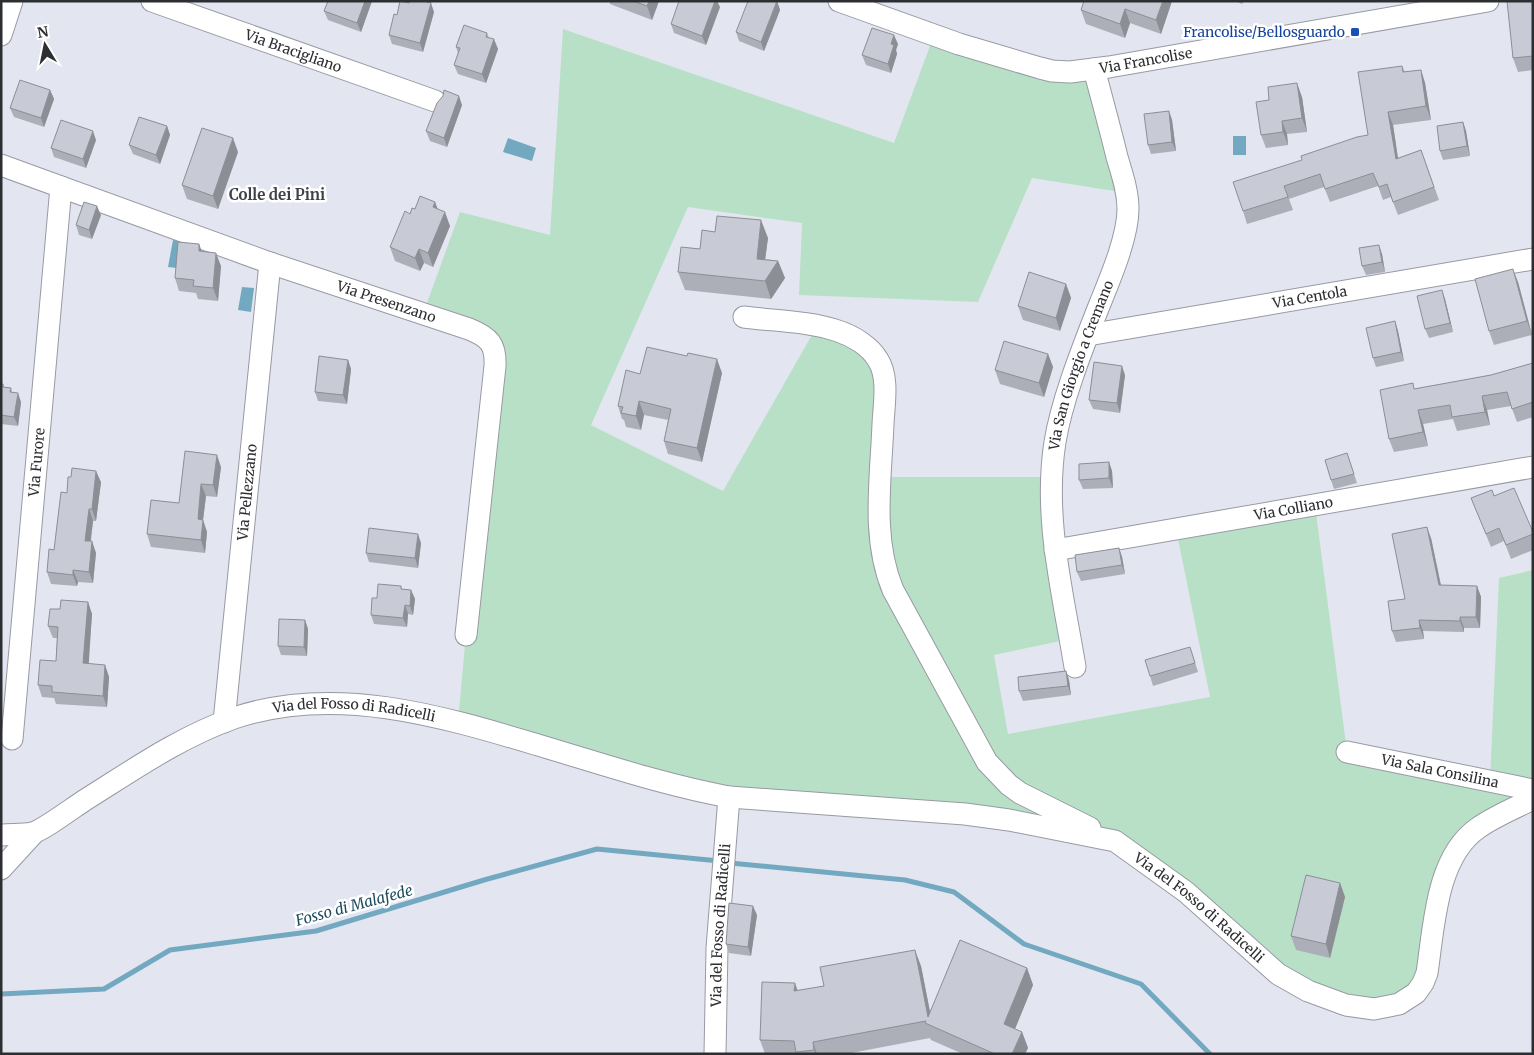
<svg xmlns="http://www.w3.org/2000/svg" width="1534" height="1055" viewBox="0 0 1534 1055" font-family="Merriweather,serif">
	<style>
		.green { fill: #b8e0c7 }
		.water { fill: #72a9c0 }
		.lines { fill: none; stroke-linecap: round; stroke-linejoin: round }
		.stream { stroke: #72a9c0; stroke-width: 5 }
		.minor-casing { stroke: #979aa3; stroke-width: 23 }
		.minor { stroke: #fff; stroke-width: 21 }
		.wall { fill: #acafb7 }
		.shaded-wall { fill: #8c8e95 }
		.building { fill: #c8cbd5; stroke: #8c8e95 }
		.transit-dot { fill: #1a4fb4; stroke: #fff; stroke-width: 2 }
		.labels { text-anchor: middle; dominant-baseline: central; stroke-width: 5; stroke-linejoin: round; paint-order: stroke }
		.transit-label { font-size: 14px; fill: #164399; stroke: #fff; text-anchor: end }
		.street-label { font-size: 14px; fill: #2d2e32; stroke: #fff }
		.neighbourhood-label { font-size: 15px; font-weight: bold; fill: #3f4149; stroke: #fff }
		.water-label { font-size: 15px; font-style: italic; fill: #1e4c5e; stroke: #fff }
	</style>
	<rect width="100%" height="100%" fill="#e3e6f0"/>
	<path class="green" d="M563 29 894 143 934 35 1094 69 1127 193 1032 178 978 302 799 295 802 223 688 207 591 425 723 491 817 326 872 352 881 477H1052L1070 639 994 655 1008 734 1210 697 1176 529 1315 505 1347 752 1490 781 1499 578 1533 570V799L1456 835 1427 973 1391 1006 1308 991 1115 841 729 797 458 722 492 345 423 314 460 212 550 235Z"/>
	<g class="water">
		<rect x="1233" y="136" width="13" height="19"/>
		<path d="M508 138 536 148 532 161 503 152Z"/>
		<path d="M173 240 181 241 177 268 168 267Z"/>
		<path d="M242 287 254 288 251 312 238 310Z"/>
	</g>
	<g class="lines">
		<g class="stream">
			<path d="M730 863 905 880 954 892 1024 944 1141 984 1210 1054"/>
			<path d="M1 994 104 989 170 950 316 931 484 880 597 849 719 861"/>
		</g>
		<defs>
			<g id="minor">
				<path id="s1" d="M152 1 435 101"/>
				<path id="s2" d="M839 1 959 44 1040 68 1052 71 1070 72 1109 67 1488 1"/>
				<path d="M1 35 12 1"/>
				<path id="s3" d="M1 165 270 263 469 329C489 337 496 344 495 366L466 635"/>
				<path d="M744 317C774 321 810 321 838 331 853 336 870 346 878 360 889 377 884 404 883 424 881 478 871 538 893 590L987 762 1009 785 1020 793 1090 828"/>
				<path id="s4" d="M1088 335 1533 259"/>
				<path id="s5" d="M1055 550 1533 467"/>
				<path id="s6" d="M1075 667C1063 593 1043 518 1055 442 1062 399 1083 347 1099 306 1110 279 1128 237 1128 209 1128 191 1122 174 1117 157 1110 128 1102 99 1094 69"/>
				<path id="s7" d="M224 722 270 263"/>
				<path id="s8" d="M12 739 61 187"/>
				<path id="s9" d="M1347 752 1533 790"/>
				<path id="s10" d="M1 835C11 834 23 835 32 833 42 831 74 807 85 800 133 770 180 737 234 718 335 684 441 716 538 745 602 764 664 785 729 797L965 814 1009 820 1115 841 1186 892 1278 974 1308 991 1346 1005 1374 1009 1399 1004 1416 993 1423 983 1427 973C1434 927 1436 857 1478 828 1495 816 1515 808 1533 799"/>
				<path d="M1 869 34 833"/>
				<path id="s11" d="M715 1054 717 948 729 797"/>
			</g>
		</defs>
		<use href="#minor" class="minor-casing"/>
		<use href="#minor" class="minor"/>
	</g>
	<g class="wall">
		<path d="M328 1H372L361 32 328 20 324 11Z"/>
		<path d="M609 1H659L652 20 610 4Z"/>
		<path d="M777 1 780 10 764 51 739 41 736 32Z"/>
		<path d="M1084 1H1172L1161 34 1130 23 1125 38 1086 24 1081 10Z"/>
		<path d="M1235 1H1244L1242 4Z"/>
		<path d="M1533 1V70L1518 72 1513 58Z"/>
		<path d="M720 7 706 45 674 33 671 24Z"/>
		<path d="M434 12 423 52 392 44 389 35 397 15Z"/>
		<path d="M487 33 489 38 498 49 486 83 458 74 454 65 458 53 456 47Z"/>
		<path d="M898 44 896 50 897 54 891 73 866 65 862 55Z"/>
		<path d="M1402 66 1405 72 1421 70 1425 83 1431 120 1393 125 1398 158 1421 150 1439 200 1398 215 1391 197 1383 200 1378 186 1330 202 1324 187 1289 199 1293 210 1247 224 1243 211 1368 135Z"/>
		<path d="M50 90 54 99 44 127 14 117 10 108Z"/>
		<path d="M443 96 462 105 447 147 430 141 426 131Z"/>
		<path d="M1302 97 1307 132 1287 134 1288 145 1266 148 1261 135Z"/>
		<path d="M1169 111 1172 120 1176 151 1151 154 1148 145Z"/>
		<path d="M1463 122 1466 131 1470 156 1443 160 1440 151Z"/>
		<path d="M167 126 170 135 160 164 133 154 129 145Z"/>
		<path d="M96 140 86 168 54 157 51 148Z"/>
		<path d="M238 152 218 209 187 199 182 185Z"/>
		<path d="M435 202 438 210 450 226 433 267 424 263 420 271 395 261 390 247 410 214 415 209Z"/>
		<path d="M101 215 92 239 79 235 76 225Z"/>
		<path d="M768 238 765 259 778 261 785 278 771 299 685 290 678 272 700 249Z"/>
		<path d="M199 244 202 252 221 266 218 301 198 299 196 293 179 291 175 278Z"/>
		<path d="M1382 254 1385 272 1366 275 1362 266Z"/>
		<path d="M1518 282 1532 335 1494 345 1489 331Z"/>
		<path d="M1066 284 1071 298 1060 331 1023 320 1018 306Z"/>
		<path d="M1445 299 1453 332 1429 338 1425 329Z"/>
		<path d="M1395 321 1398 331 1404 361 1376 367 1373 358Z"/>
		<path d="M1048 354 1053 367 1044 397 1000 384 995 370Z"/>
		<path d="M348 360 351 369 347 404 318 401 315 392Z"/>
		<path d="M1533 363V417L1517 422 1511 406 1487 410 1490 425 1457 431 1453 419 1423 424 1428 446 1394 452 1389 439 1415 389 1491 375Z"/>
		<path d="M722 373 702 462 668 454 664 441 668 420 644 415 641 430 626 427 624 420 622 419 618 406 640 374Z"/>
		<path d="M1125 375 1120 413 1093 409 1089 400Z"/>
		<path d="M1 384H3L4 387 11 388 12 392 21 402 18 426 1 424Z"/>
		<path d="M1347 453 1357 483 1334 489 1331 480Z"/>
		<path d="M1109 462 1112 471 1113 488 1083 489 1079 480Z"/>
		<path d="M221 467 217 497 206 496 203 520 207 532 205 553 151 547 147 534 179 503Z"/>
		<path d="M101 482 96 521H93L91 541 96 553 93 583 78 582 77 586 51 584 47 572 54 550 67 493Z"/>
		<path d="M1494 496 1533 532V550L1511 559 1504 541 1491 547 1471 498Z"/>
		<path d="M1431 538 1441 585 1477 586 1481 597 1480 628H1464V632L1423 631 1424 639 1396 642 1392 631Z"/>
		<path d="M421 543 418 568 369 562 366 553Z"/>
		<path d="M1119 548 1122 557 1125 574 1081 581 1077 572Z"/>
		<path d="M401 586 402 589 411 590 415 599 413 615 408 614 407 627 374 624 371 615 377 598Z"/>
		<path d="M88 602 92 614 88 664 105 665 109 677 107 707 56 704 54 698 42 697 38 685 56 661 57 638H53L48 626 60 609Z"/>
		<path d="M305 620 308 629 307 656 281 655 278 646Z"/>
		<path d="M1193 656 1198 672 1153 686 1150 676Z"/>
		<path d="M1066 671 1069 680 1071 695 1023 701 1019 691Z"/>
		<path d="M1340 883 1345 897 1330 958 1296 950 1291 936Z"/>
		<path d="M757 915 751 956 729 953 726 944Z"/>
		<path d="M921 966 930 1012 1027 968 1033 985 1015 1029 1022 1032 1028 1048 1025 1054H963L931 1040 930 1038 846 1054H765L760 1040 798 991Z"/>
	</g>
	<g class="shaded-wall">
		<path d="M365 1H372L361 32 357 23Z"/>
		<path d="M649 1H659L652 20 647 6Z"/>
		<path d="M715 1H717L720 7 706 45 702 36Z"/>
		<path d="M777 1 780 10 764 51 761 42Z"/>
		<path d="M1163 1H1172L1161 34 1156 20Z"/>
		<path d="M431 3 434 12 423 52 420 43Z"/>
		<path d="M1125 9 1130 23 1125 38 1120 24Z"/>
		<path d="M894 35 898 44 896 50 897 54 891 73 888 64 891 44Z"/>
		<path d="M494 39 498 49 486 83 482 74Z"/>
		<path d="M1421 70 1425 83 1431 120 1426 106Z"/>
		<path d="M1297 83 1302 97 1307 132 1302 118Z"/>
		<path d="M50 90 54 99 44 127 41 118Z"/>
		<path d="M459 96 462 105 447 147 444 138Z"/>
		<path d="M1169 111 1172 120 1176 151 1172 142Z"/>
		<path d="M1388 112 1393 125 1400 172 1396 159Z"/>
		<path d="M1282 121 1287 134 1288 145 1283 132Z"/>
		<path d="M1463 122 1466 131 1470 156 1467 146Z"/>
		<path d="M167 126 170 135 160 164 156 155Z"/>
		<path d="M93 131 96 140 86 168 83 159Z"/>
		<path d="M233 138 238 152 218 209 213 196Z"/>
		<path d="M435 202 440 216 433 207Z"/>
		<path d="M97 206 101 215 92 239 89 230Z"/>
		<path d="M445 212 450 226 433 267 428 253Z"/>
		<path d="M761 220 768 238 763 276 757 259Z"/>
		<path d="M199 244 204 258 199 251Z"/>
		<path d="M1379 245 1382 254 1385 272 1382 262Z"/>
		<path d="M419 249 424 263 420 271 415 258Z"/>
		<path d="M216 253 221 266 218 301 213 288Z"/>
		<path d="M778 261 785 278 771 299 765 281Z"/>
		<path d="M1513 269 1518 282 1532 335 1527 321Z"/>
		<path d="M1066 284 1071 298 1060 331 1056 318Z"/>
		<path d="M1442 290 1445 299 1453 332 1450 323Z"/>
		<path d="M1395 321 1398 331 1404 361 1401 352Z"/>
		<path d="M1048 354 1053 367 1044 397 1039 383Z"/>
		<path d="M717 359 722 373 702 462 697 448Z"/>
		<path d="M348 360 351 369 347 404 343 395Z"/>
		<path d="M1122 366 1125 375 1120 413 1117 403Z"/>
		<path d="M18 393 21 402 18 426 14 417Z"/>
		<path d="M1482 396 1487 410 1490 425 1485 412Z"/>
		<path d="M639 401 644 415 641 430 636 416Z"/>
		<path d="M1418 410 1423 424 1428 446 1423 432Z"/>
		<path d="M217 455 221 467 217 497 213 485Z"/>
		<path d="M1109 462 1112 471 1113 488 1109 478Z"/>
		<path d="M96 471 101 482 96 521 92 509Z"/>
		<path d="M201 484 206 496 203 520 207 532 205 553 201 540 198 519Z"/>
		<path d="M89 509 93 521 89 552 85 541Z"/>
		<path d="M1427 527 1431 538 1443 596 1439 585Z"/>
		<path d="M418 534 421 543 418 568 415 558Z"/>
		<path d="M92 541 96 553 93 583 89 572Z"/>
		<path d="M1119 548 1122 557 1125 574 1122 565Z"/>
		<path d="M73 570 78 582 77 586 73 575Z"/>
		<path d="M1477 586 1481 597 1480 628 1476 617Z"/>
		<path d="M411 590 415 599 413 615 410 606Z"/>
		<path d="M88 602 92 614 88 675 83 663Z"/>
		<path d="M405 605 408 614 407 627 403 618Z"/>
		<path d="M1460 617 1464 628V632L1460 621Z"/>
		<path d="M305 620 308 629 307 656 304 647Z"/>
		<path d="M1419 620 1423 631 1424 639 1420 628Z"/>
		<path d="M105 665 109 677 107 707 103 696Z"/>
		<path d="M1066 671 1069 680 1071 695 1068 686Z"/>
		<path d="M1340 883 1345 897 1330 958 1326 944Z"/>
		<path d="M753 906 757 915 751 956 748 947Z"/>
		<path d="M915 950 921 966 933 1027 928 1017Z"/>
		<path d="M1027 968 1033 985 1010 1041 1004 1024Z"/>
		<path d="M795 983 801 1000 794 991Z"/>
		<path d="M1022 1032 1028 1048 1025 1054H1012Z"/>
		<path d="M813 1042 817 1054H815Z"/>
	</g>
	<g class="building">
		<path d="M328 1H365L357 23 324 11Z"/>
		<path d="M400 1 409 3 410 1H424L431 3 420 43 389 35 394 14 397 15Z"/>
		<path d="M633 1H649L647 6Z"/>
		<path d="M679 1H715L702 36 671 24Z"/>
		<path d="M748 1H777L761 42 736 32Z"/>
		<path d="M1084 1H1163L1156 20 1125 9 1120 24 1081 10Z"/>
		<path d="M1507 1H1533V56L1513 58Z"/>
		<path d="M464 25 487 33 486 37 494 39 482 74 454 65 460 48 456 47Z"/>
		<path d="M872 28 894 35 891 44 894 45 888 64 862 55Z"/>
		<path d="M1402 66 1403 72 1421 70 1426 106 1388 112 1396 159 1421 150 1434 187 1393 202 1387 184 1379 187 1373 173 1325 189 1320 174 1284 186 1288 197 1243 211 1233 182 1302 160 1301 156 1357 137 1368 135 1358 72Z"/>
		<path d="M20 80 50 90 41 118 10 108Z"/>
		<path d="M1297 83 1302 118 1282 121 1283 132 1261 135 1256 102 1269 100 1268 87Z"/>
		<path d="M444 90 459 96 444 138 426 131 437 103 443 96Z"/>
		<path d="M1169 111 1172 142 1148 145 1144 114Z"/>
		<path d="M139 117 167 126 156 155 129 145Z"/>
		<path d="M61 120 93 131 83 159 51 148Z"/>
		<path d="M1463 122 1467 146 1440 151 1437 126Z"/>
		<path d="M202 128 233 138 213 196 182 185Z"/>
		<path d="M420 196 435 202 433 207 445 212 428 253 419 249 415 258 390 247 405 211 410 214 412 208 415 209Z"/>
		<path d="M84 202 97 206 89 230 76 225Z"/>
		<path d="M717 216 761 220 757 259 778 261 765 281 678 272 681 247 700 249 702 230 715 232Z"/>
		<path d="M178 242 199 244V251L216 253 213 288 193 286 194 280 175 278Z"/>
		<path d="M1379 245 1382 262 1362 266 1359 248Z"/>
		<path d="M1513 269 1527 321 1489 331 1475 279Z"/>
		<path d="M1029 272 1066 284 1056 318 1018 306Z"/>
		<path d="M1442 290 1450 323 1425 329 1417 296Z"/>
		<path d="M1395 321 1401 352 1373 358 1366 328Z"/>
		<path d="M1004 341 1048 354 1039 383 995 370Z"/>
		<path d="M647 347 687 356 688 353 717 359 697 448 664 441 671 409 639 401 636 416 621 413 623 407 618 406 626 370 640 374Z"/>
		<path d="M319 356 348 360 343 395 315 392Z"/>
		<path d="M1094 362 1122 366 1117 403 1089 400Z"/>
		<path d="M1533 363V402L1512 409 1507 392 1482 396 1485 412 1452 417 1450 405 1418 410 1423 432 1389 439 1380 390 1413 383 1414 389 1491 375Z"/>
		<path d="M1 384H3V387L11 388 10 392 18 393 14 417 1 415Z"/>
		<path d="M185 451 217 455 213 485 201 484 198 519 203 520 201 540 147 534 151 500 179 503Z"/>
		<path d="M1347 453 1354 474 1331 480 1325 460Z"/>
		<path d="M1109 462V478L1079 480V464Z"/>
		<path d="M72 468 96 471 92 509H89L85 541H92L89 572 73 570V575L47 572 49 549 54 550 61 492 67 493 68 477H71Z"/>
		<path d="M1514 488 1533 532V534L1506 545 1499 528 1486 534 1471 498 1492 490 1494 496Z"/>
		<path d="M1427 527 1439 585 1477 586 1476 617H1460V621L1419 620 1420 628 1392 631 1388 601 1405 599 1392 534Z"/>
		<path d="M369 528 418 534 415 558 366 553Z"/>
		<path d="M1119 548 1122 565 1077 572 1075 555Z"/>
		<path d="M378 584 401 586V589L411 590 410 606 405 605 403 618 371 615 372 598H377Z"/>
		<path d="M61 600 88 602 83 663 105 665 103 696 52 692V686L38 685 40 660 56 661 58 627 48 626 50 609H60Z"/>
		<path d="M279 619 305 620 304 647 278 646Z"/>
		<path d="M1190 647 1195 663 1150 676 1145 660Z"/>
		<path d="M1066 671 1068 686 1019 691 1018 677Z"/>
		<path d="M1306 875 1340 883 1326 944 1291 936Z"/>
		<path d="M729 903 753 906 748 947 726 944Z"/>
		<path d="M960 940 1027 968 1004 1024 1022 1032 1012 1054H995L925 1023 926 1021 813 1042 814 1050 796 1052 794 1041 760 1040 762 982 795 983 794 991 824 986 820 967 915 950 928 1017Z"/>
	</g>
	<rect class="transit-dot" x="1350" y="27" width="10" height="10" rx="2.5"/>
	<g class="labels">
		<g class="transit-label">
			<text x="1345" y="32">Francolise/Bellosguardo</text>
		</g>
		<g class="street-label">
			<text stroke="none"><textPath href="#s1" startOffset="150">Via Bracigliano</textPath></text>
			<text stroke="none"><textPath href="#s2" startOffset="319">Via Francolise</textPath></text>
			<text stroke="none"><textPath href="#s4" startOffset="225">Via Centola</textPath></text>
			<text stroke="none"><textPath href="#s3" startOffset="409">Via Presenzano</textPath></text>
			<text stroke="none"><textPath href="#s6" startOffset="308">Via San Giorgio a Cremano</textPath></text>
			<text stroke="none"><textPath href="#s8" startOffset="278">Via Furore</textPath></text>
			<text stroke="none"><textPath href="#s7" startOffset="231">Via Pellezzano</textPath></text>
			<text stroke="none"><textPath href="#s5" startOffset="242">Via Colliano</textPath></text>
			<text stroke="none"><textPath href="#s10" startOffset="386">Via del Fosso di Radicelli</textPath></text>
			<text stroke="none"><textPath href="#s9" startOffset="95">Via Sala Consilina</textPath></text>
			<text stroke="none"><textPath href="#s10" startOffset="1269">Via del Fosso di Radicelli</textPath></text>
			<text stroke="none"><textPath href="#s11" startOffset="129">Via del Fosso di Radicelli</textPath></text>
		</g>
		<g class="neighbourhood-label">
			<text x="277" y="194">Colle dei Pini</text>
		</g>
		<g class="water-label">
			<text transform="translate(354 905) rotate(-15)">Fosso di Malafede</text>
		</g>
	</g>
	<rect width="1534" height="1055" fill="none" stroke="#2d2e32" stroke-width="5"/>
	<g transform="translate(45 45) rotate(350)" stroke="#ffffff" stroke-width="4" paint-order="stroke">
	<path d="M0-4L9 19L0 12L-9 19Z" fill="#2d2e32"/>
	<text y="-8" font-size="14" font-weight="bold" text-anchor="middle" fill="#2d2e32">N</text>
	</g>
</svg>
